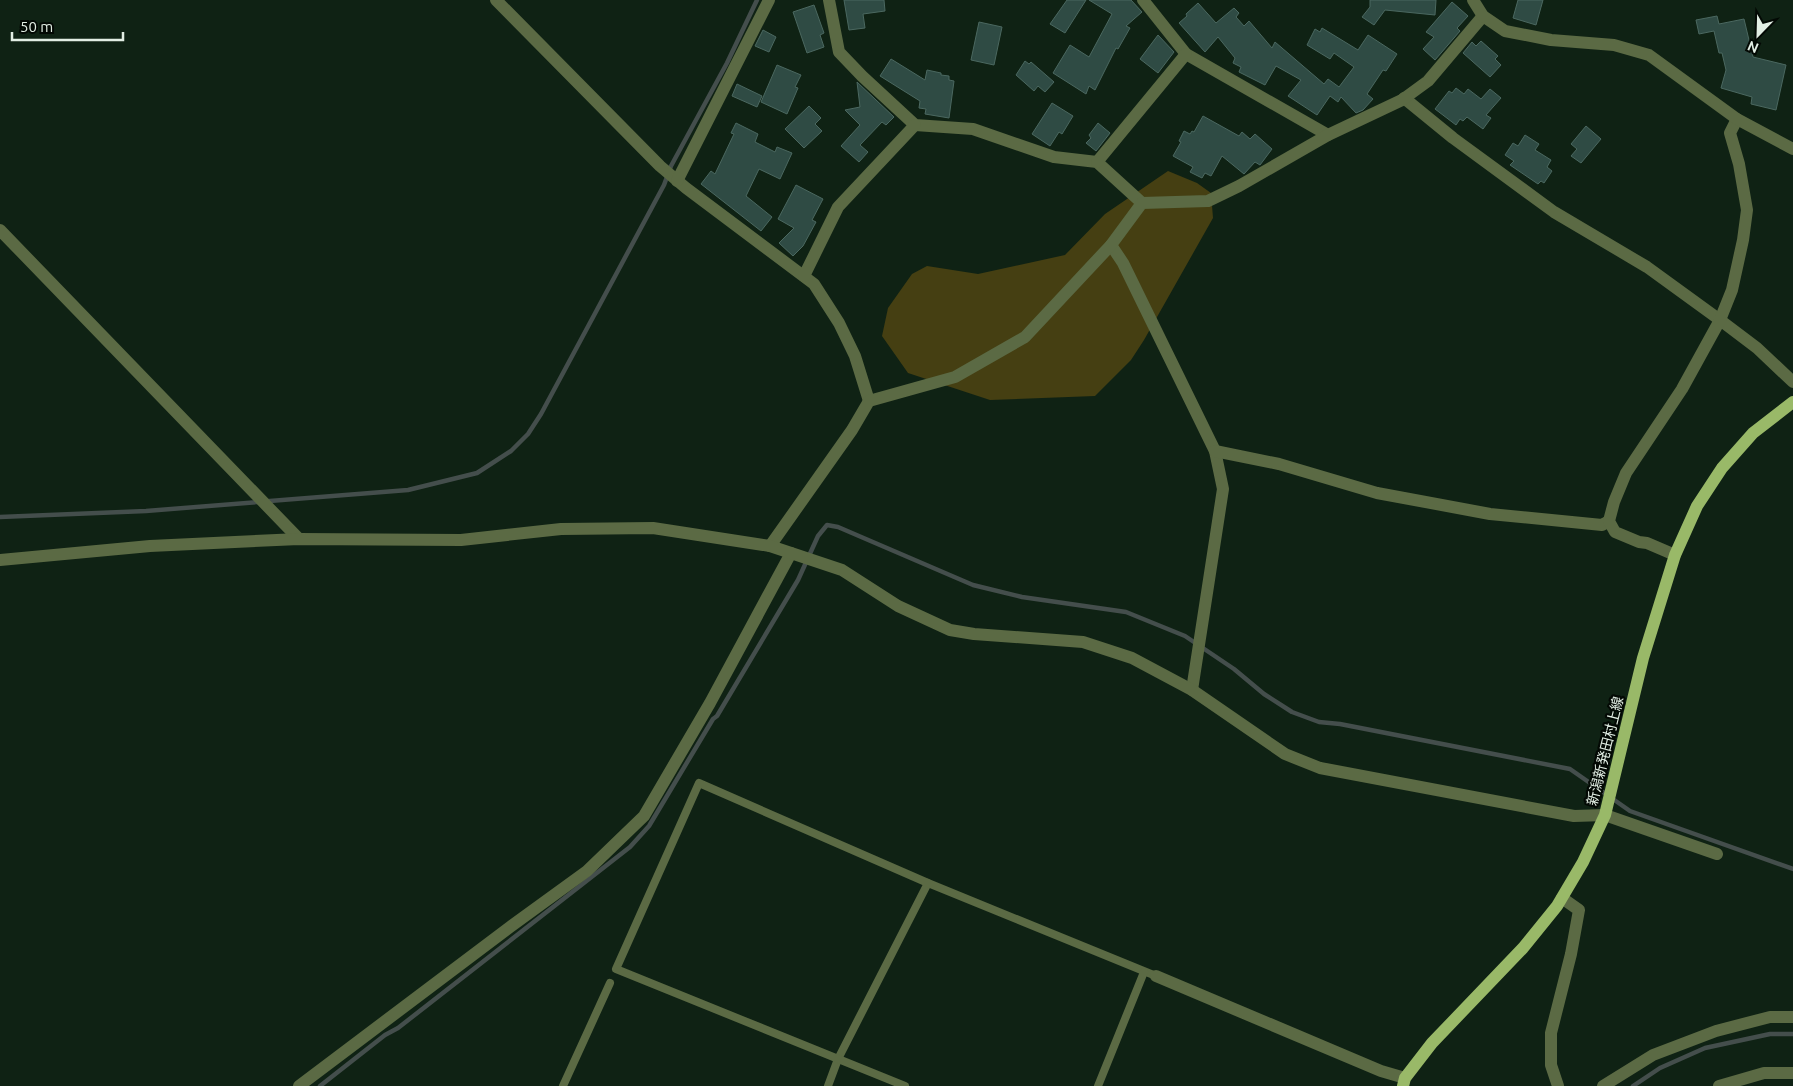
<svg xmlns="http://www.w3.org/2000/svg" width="1793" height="1086" viewBox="0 0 1793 1086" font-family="Ubuntu,'Noto Sans JP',sans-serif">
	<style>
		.green { fill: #453f12 }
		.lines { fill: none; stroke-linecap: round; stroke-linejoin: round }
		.stream { stroke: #444e4c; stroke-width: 4.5 }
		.building { fill: #2f4b44; stroke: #4b6860 }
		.service { stroke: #5b6a44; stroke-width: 8 }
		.minor { stroke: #5b6a44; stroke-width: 12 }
		.tertiary { stroke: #5b6a44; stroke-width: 12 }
		.primary { stroke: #99b968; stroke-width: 12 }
		.labels { text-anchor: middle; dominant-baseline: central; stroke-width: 4.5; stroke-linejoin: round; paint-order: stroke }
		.street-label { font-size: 14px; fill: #e2eee4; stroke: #030904 }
	</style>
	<rect width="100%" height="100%" fill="#0f2214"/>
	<path class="green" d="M1168 171 1197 183 1211 193 1213 218 1144 340 1131 360 1095 396 990 400 908 373 882 336 888 308 912 274 927 266 978 274 1065 255 1105 214Z"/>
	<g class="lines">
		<g class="stream">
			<path d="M0 517 146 511 408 490 477 473 511 451 528 434 541 414 664 185 671 166 727 63 757 0"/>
			<path d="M320 1086 385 1035 398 1028 630 847 649 826 713 719 717 716 798 580 818 536 827 525 838 527 973 585 1022 597 1126 612 1185 636 1234 669 1264 694 1292 712 1319 722 1340 724 1570 769 1630 811 1793 869"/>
			<path d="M1633 1086 1660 1068 1705 1048 1770 1034H1793"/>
		</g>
	</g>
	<g class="building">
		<path d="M844 0H884L885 11 863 14 865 28 849 30Z"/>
		<path d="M1067 0H1086L1065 33 1050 24Z"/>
		<path d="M1089 0H1131L1142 12 1126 26 1130 28 1118 49 1116 48 1095 90 1089 86 1086 94 1053 73 1070 45 1089 57 1112 14Z"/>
		<path d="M1370 0H1436L1435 15 1385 10 1374 25 1362 17 1370 7Z"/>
		<path d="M1518 0H1543L1536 25 1513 18Z"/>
		<path d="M1452 2 1468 16 1457 28 1460 31 1435 60 1423 49 1434 37 1426 32Z"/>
		<path d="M1198 3 1216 23 1234 8 1239 13 1236 17 1244 26 1249 21 1272 48 1275 42 1324 84 1328 79 1339 87 1354 67 1334 53 1330 59 1307 45 1315 29 1320 32 1322 28 1358 50 1368 35 1397 54 1386 71 1383 70 1367 94 1373 99 1363 110 1356 113 1341 97 1338 102 1330 96 1317 115 1288 96 1301 80 1276 66 1265 85 1239 72 1241 67 1233 63 1235 58 1218 37 1205 52 1179 23 1187 16 1186 14Z"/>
		<path d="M814 5 824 33 820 35 824 47 807 53 793 12Z"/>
		<path d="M1717 16 1719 24 1744 19 1753 57 1786 65 1776 110 1751 104 1752 97 1721 88 1726 70 1722 53H1719L1714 31 1699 34 1696 20Z"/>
		<path d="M979 22 1002 27 994 65 971 60Z"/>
		<path d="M763 30 776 37 769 52 755 46Z"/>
		<path d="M1158 35 1174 52 1158 73 1140 59Z"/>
		<path d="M1481 41 1498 56 1495 59 1501 65 1490 77 1463 53 1472 42 1476 46Z"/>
		<path d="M891 59 925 80 927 70 941 73V75L949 76V80L954 81 949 118 925 114 926 109 919 108 920 101 880 76Z"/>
		<path d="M1025 61 1029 64 1031 62 1054 82 1045 92 1038 86 1034 91 1016 75Z"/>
		<path d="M777 65 801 75 795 87 798 88 787 114 761 102Z"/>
		<path d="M857 82 894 117 886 125 882 122 860 145 868 152 859 162 841 146 860 125 845 110 860 107Z"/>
		<path d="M737 84 762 96 757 107 732 96Z"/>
		<path d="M1456 88 1464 94 1468 89 1481 99 1490 89 1501 98 1486 115 1491 118 1483 129 1467 117 1463 121 1460 119 1456 125 1435 109 1449 91 1452 93Z"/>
		<path d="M1052 103 1073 116 1062 134 1059 132 1050 146 1032 134Z"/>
		<path d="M809 106 821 118 815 124 822 131 804 148 785 129Z"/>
		<path d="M1203 116 1239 136 1242 132 1250 139 1255 134 1272 149 1260 165 1255 162 1244 174 1222 156 1211 176 1205 173 1202 178 1190 172 1193 167 1173 156 1181 142 1179 141 1184 131 1190 134 1192 131 1194 132Z"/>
		<path d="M736 123 758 134 755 142 775 152 777 147 792 153 780 179 759 169 746 196 772 217 761 231 701 184 711 171 715 174 734 134 731 133Z"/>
		<path d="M1098 123 1110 133 1096 151 1086 143 1091 138 1089 135Z"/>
		<path d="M1586 126 1601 139 1581 163 1571 156 1577 149 1571 144Z"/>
		<path d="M1525 135 1539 144 1535 150 1551 160 1547 167 1552 171 1544 183 1541 181 1538 184 1510 165 1514 161 1505 155 1513 143 1518 146Z"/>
		<path d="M796 185 823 199 812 220 816 222 803 246 793 256 779 243 794 228 778 219Z"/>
	</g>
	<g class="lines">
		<g class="service">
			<path d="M563 1086 610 983"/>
			<path d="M828 1086 838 1059 928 883"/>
			<path d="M905 1086 616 969 699 783 928 883 1156 976"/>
			<path d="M1098 1086 1144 972"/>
		</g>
		<g class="minor">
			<path d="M496 0 660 166 686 188 814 284 839 323 855 356 869 401"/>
			<path d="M829 0 839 52 862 76 915 125 973 129 1054 157 1097 162 1142 203"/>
			<path d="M1143 0 1186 54 1328 135"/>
			<path d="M1404 98 1453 138 1554 212 1647 267 1720 320 1757 348 1793 382"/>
			<path d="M1097 162 1186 54"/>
			<path d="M677 181 769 0"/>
			<path d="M0 230 299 539"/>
			<path d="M1111 245 1123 263 1215 451 1223 489 1192 690"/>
			<path d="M804 276 838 207 915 125"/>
			<path d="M1215 451 1279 464 1377 493 1490 514 1602 525 1609 521"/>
			<path d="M770 546 852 430 869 401 955 377 1025 337 1111 245 1142 203 1208 201 1239 186 1328 135 1402 100 1428 81 1483 16"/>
			<path d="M1675 555 1647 543 1639 542 1615 532 1609 521 1614 502 1626 473 1682 389 1720 320 1732 290 1743 240 1747 210 1739 164 1730 133 1737 119"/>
			<path d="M1605 815 1717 854"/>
			<path d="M1156 976 1381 1071 1405 1078"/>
			<path d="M299 1086 510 927 587 871 644 816 710 703 791 553"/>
			<path d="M1558 1086 1551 1065V1033L1571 954 1579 910 1562 898"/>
			<path d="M1603 1086 1653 1055 1716 1031 1770 1017H1793"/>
			<path d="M1719 1086 1764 1073H1793"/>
		</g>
		<g class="tertiary">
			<path d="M1473 0 1483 16 1505 31 1551 40 1614 45 1649 55 1737 119 1793 149"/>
			<path d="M0 560 150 546 299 539 461 540 561 529 653 528 770 546 842 570 898 606 950 630 974 634 1083 642 1132 658 1192 690 1285 754 1320 768 1574 816 1605 815"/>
		</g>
		<path class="primary" d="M1403 1086 1405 1078 1432 1043 1523 948 1557 906 1583 862 1605 815 1643 658 1675 555 1697 506 1722 468 1753 433 1793 402"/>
	</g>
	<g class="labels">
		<g class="street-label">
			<text transform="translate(1605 751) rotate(-76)">新潟新発田村上線</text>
		</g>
	</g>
	<g transform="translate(1758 35) rotate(203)" stroke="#030904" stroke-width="4" paint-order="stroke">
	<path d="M0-4L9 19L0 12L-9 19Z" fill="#e2eee4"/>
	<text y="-8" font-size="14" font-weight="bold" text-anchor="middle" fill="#e2eee4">N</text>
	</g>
	<path d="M12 32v8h111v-8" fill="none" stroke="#e2eee4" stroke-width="2.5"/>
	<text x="20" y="32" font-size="15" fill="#e2eee4" stroke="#030904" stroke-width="4" paint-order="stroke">50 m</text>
</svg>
